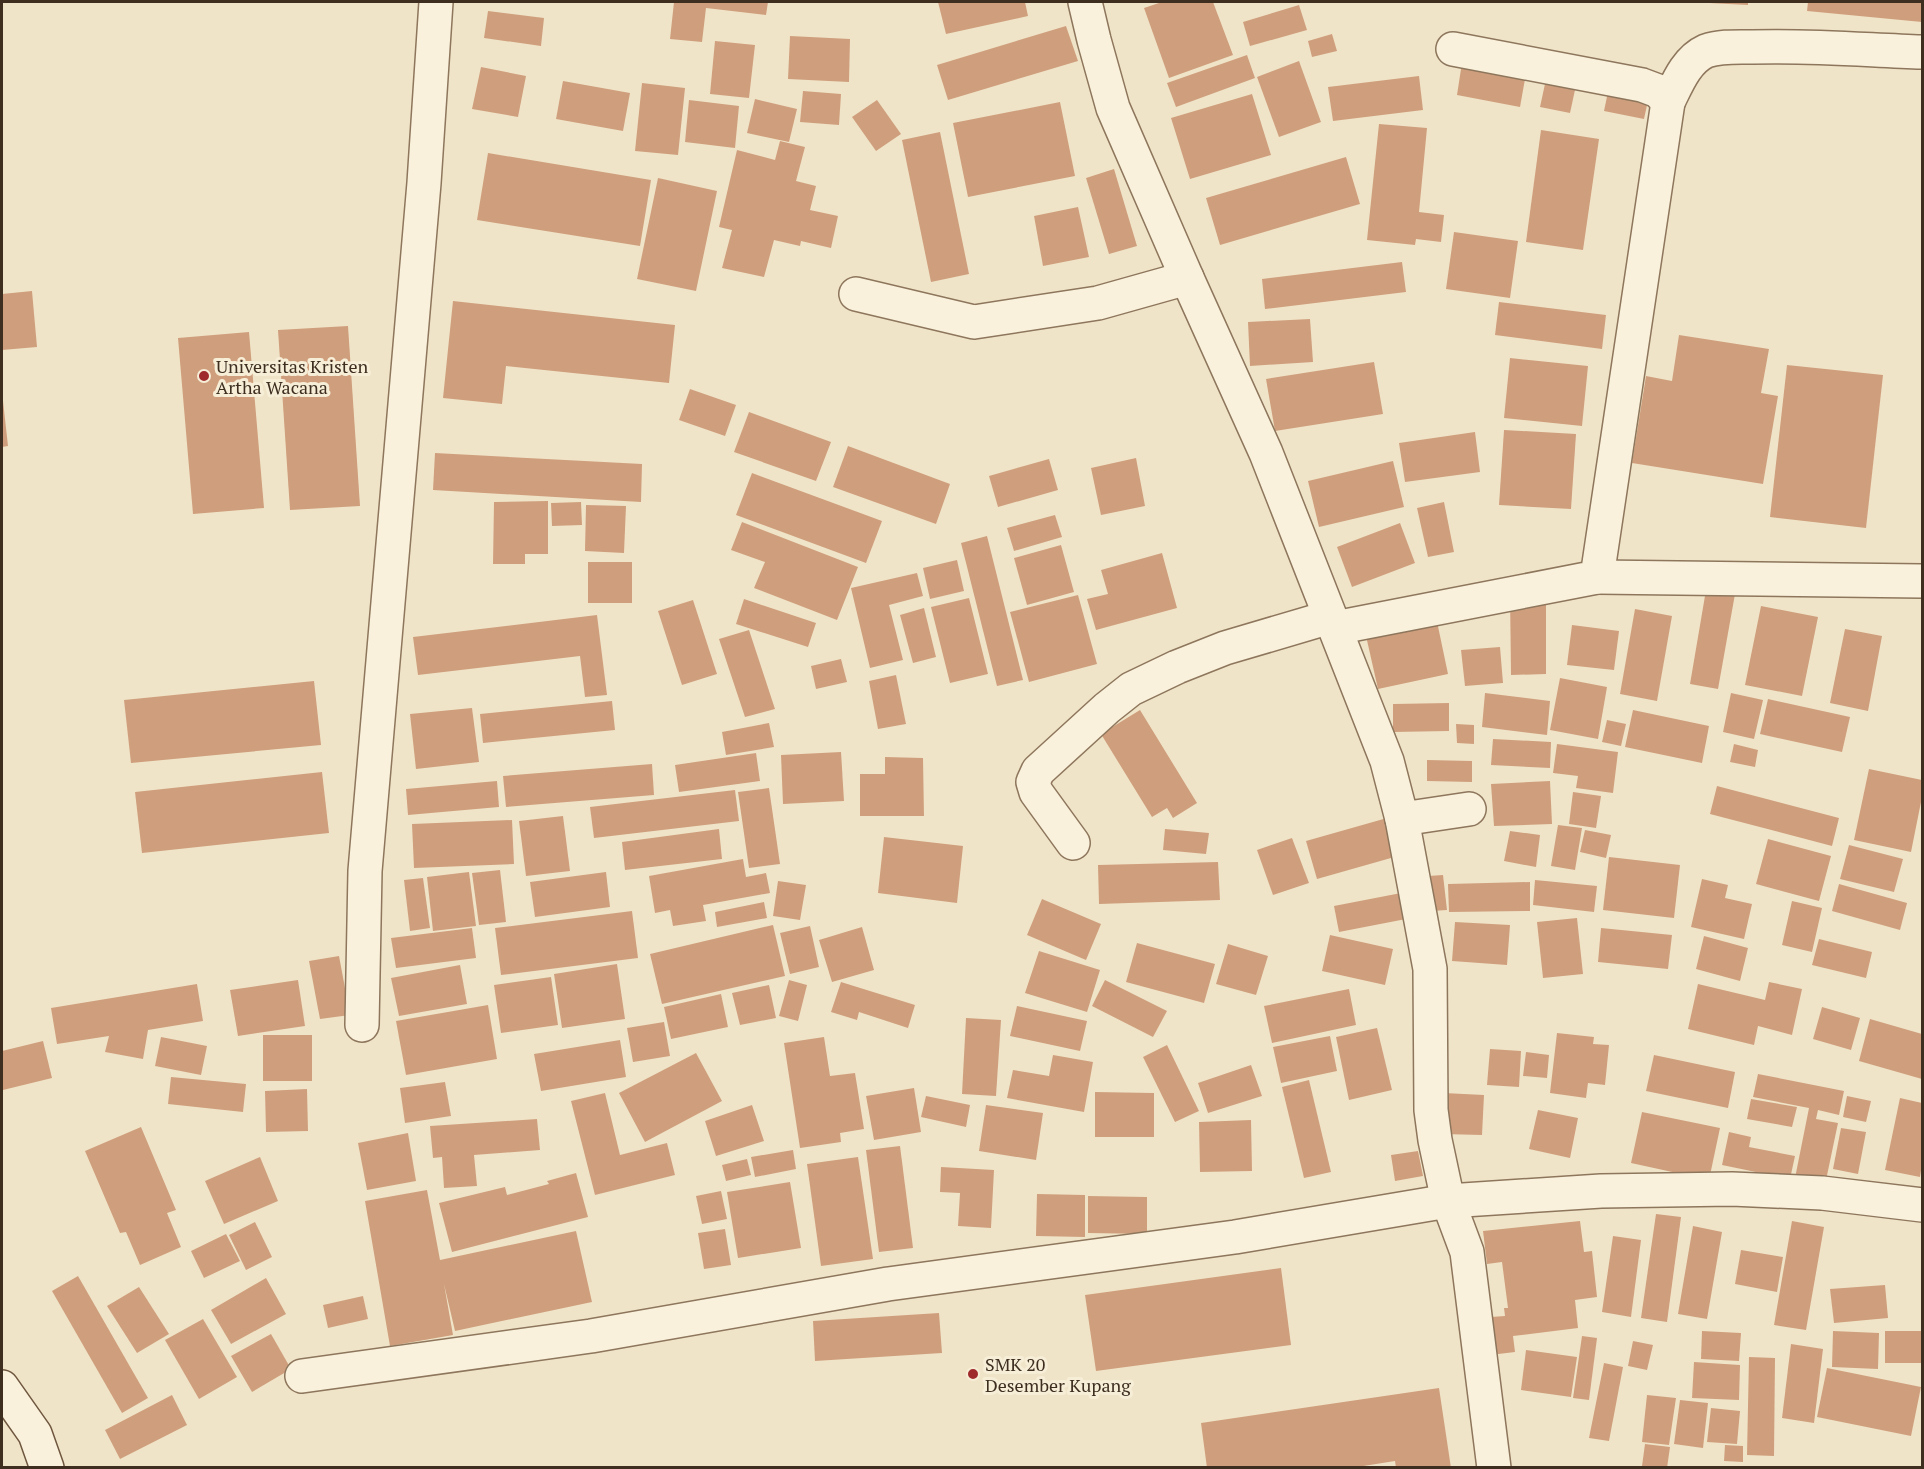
<svg xmlns="http://www.w3.org/2000/svg" width="1924" height="1469" viewBox="0 0 1924 1469" font-family="'PT Serif',serif">
	<style>
		.building { fill: #cf9f7d }
		.lines { fill: none; stroke-linecap: round; stroke-linejoin: round }
		.street-casing { stroke: #8d765c; stroke-width: 36 }
		.secondary-casing { stroke: #6f573f; stroke-width: 36 }
		.street { stroke: #faf1dc; stroke-width: 33 }
		.secondary { stroke: #faf1dc; stroke-width: 33 }
		.poi-dot { fill: #9e2a2b; stroke: #f7eed8; stroke-width: 2 }
		.labels { text-anchor: middle; dominant-baseline: central; stroke-width: 6; stroke-linejoin: round; paint-order: stroke }
		.poi-label { font-size: 18px; fill: #3d2e20; stroke: #f7eed8; text-anchor: start }
	</style>
	<rect width="100%" height="100%" fill="#f0e4c8"/>
	<g class="building">
		<path d="M674 2H768L766 15 706 8 702 42 670 39Z"/>
		<path d="M938 2H1025L1028 16 946 34Z"/>
		<path d="M1162 2H1213L1233 55 1169 78 1144 8Z"/>
		<path d="M1709 2H1748V5L1709 3Z"/>
		<path d="M1808 2H1922V22L1807 11Z"/>
		<path d="M1299 5 1307 30 1250 46 1243 22Z"/>
		<path d="M488 11 544 18 541 46 484 38Z"/>
		<path d="M1066 26 1078 61 948 100 937 65Z"/>
		<path d="M1332 34 1337 51 1312 57 1308 41Z"/>
		<path d="M790 36 850 39 849 82 788 79Z"/>
		<path d="M715 41 755 45 749 98 710 94Z"/>
		<path d="M1247 55 1255 78 1176 107 1167 83Z"/>
		<path d="M1463 56 1527 68 1520 107 1457 95Z"/>
		<path d="M1299 61 1321 122 1279 137 1257 77Z"/>
		<path d="M481 67 526 76 518 117 472 109Z"/>
		<path d="M1548 70 1578 76 1570 113 1540 107Z"/>
		<path d="M1419 76 1423 110 1333 121 1328 87Z"/>
		<path d="M563 81 630 93 623 131 556 119Z"/>
		<path d="M642 83 685 88 678 155 635 151Z"/>
		<path d="M1609 87 1649 96 1644 119 1604 111Z"/>
		<path d="M803 91 841 94 839 125 800 122Z"/>
		<path d="M1252 94 1271 155 1190 179 1171 118Z"/>
		<path d="M755 99 797 109 789 142 747 133Z"/>
		<path d="M689 100 739 106 735 148 685 142Z"/>
		<path d="M877 100 901 134 876 151 852 117Z"/>
		<path d="M1060 102 1075 176 968 197 953 123Z"/>
		<path d="M1379 124 1427 128 1419 212 1444 215 1441 242 1416 239 1415 245 1367 240Z"/>
		<path d="M1541 130 1599 139 1583 250 1526 242Z"/>
		<path d="M940 132 969 274 931 282 902 140Z"/>
		<path d="M780 141 805 147 796 181 816 186 810 210 838 216 831 248 801 241 800 246 774 240 764 277 722 268 732 230 719 227 737 150 775 160Z"/>
		<path d="M488 153 651 180 640 246 477 220Z"/>
		<path d="M1346 157 1360 204 1220 245 1206 198Z"/>
		<path d="M1114 169 1137 246 1109 254 1086 178Z"/>
		<path d="M658 178 717 191 696 291 637 279Z"/>
		<path d="M1078 207 1089 257 1043 266 1034 216Z"/>
		<path d="M1454 232 1518 241 1510 298 1446 289Z"/>
		<path d="M1402 262 1406 292 1265 309 1262 279Z"/>
		<path d="M32 291 37 347 2 350V294Z"/>
		<path d="M453 301 675 325 669 383 506 366 502 404 443 398Z"/>
		<path d="M1499 302 1606 315 1602 349 1495 335Z"/>
		<path d="M1310 319 1313 362 1250 366 1248 322Z"/>
		<path d="M348 326 360 506 290 510 278 330Z"/>
		<path d="M249 332 264 508 193 514 178 338Z"/>
		<path d="M1679 335 1769 349 1761 393 1778 396 1763 484 1632 463 1646 376 1672 381Z"/>
		<path d="M1510 358 1588 366 1582 426 1504 418Z"/>
		<path d="M1374 362 1383 414 1275 431 1266 379Z"/>
		<path d="M1787 365 1883 375 1866 528 1770 517Z"/>
		<path d="M690 389 736 405 725 436 679 420Z"/>
		<path d="M2 401H3L8 446 2 447Z"/>
		<path d="M749 412 831 442 816 481 734 452Z"/>
		<path d="M1504 430 1576 434 1571 509 1499 505Z"/>
		<path d="M1475 432 1480 472 1405 482 1399 443Z"/>
		<path d="M848 446 950 484 936 524 833 487Z"/>
		<path d="M435 453 642 464 641 502 433 490Z"/>
		<path d="M1136 458 1145 506 1101 515 1091 468Z"/>
		<path d="M1049 459 1058 490 998 507 989 476Z"/>
		<path d="M1393 461 1404 507 1319 527 1308 481Z"/>
		<path d="M752 473 882 521 866 563 736 515Z"/>
		<path d="M548 501V554H525V564H493L494 502Z"/>
		<path d="M581 502 582 525 552 526 551 503Z"/>
		<path d="M1444 502 1454 552 1428 557 1417 508Z"/>
		<path d="M586 505 626 506 624 553 585 551Z"/>
		<path d="M1055 515 1062 537 1014 551 1007 528Z"/>
		<path d="M742 522 858 567 837 620 754 588 765 562 731 550Z"/>
		<path d="M1400 523 1415 563 1352 587 1337 547Z"/>
		<path d="M987 536 1023 680 997 686 961 543Z"/>
		<path d="M1061 545 1074 592 1027 605 1014 558Z"/>
		<path d="M1162 553 1177 608 1096 630 1087 599 1108 594 1101 570Z"/>
		<path d="M957 560 964 591 930 599 923 568Z"/>
		<rect x="588" y="562" width="44" height="41"/>
		<path d="M917 573 923 596 889 605 903 660 870 668 851 588Z"/>
		<path d="M1706 590 1735 594 1718 689 1690 684Z"/>
		<path d="M1510 593H1546V674L1511 675Z"/>
		<path d="M1078 595 1097 664 1029 682 1010 612Z"/>
		<path d="M969 598 988 674 950 683 931 607Z"/>
		<path d="M744 599 816 623 808 647 736 624Z"/>
		<path d="M693 600 717 674 682 685 658 611Z"/>
		<path d="M1761 606 1818 617 1802 696 1745 685Z"/>
		<path d="M924 608 936 657 913 663 900 615Z"/>
		<path d="M1635 609 1672 616 1657 701 1620 694Z"/>
		<path d="M1435 612 1448 674 1378 689 1364 627Z"/>
		<path d="M597 615 607 695 585 697 580 656 418 675 413 637Z"/>
		<path d="M1572 625 1619 631 1614 670 1567 665Z"/>
		<path d="M1845 629 1882 636 1868 711 1830 703Z"/>
		<path d="M749 630 775 709 745 717 719 639Z"/>
		<path d="M1500 647 1503 683 1465 686 1461 650Z"/>
		<path d="M841 659 847 682 816 689 811 666Z"/>
		<path d="M896 675 906 724 878 729 869 681Z"/>
		<path d="M1560 678 1607 687 1598 739 1550 730Z"/>
		<path d="M314 681 321 745 131 763 124 700Z"/>
		<path d="M1485 693 1550 701 1547 735 1482 727Z"/>
		<path d="M1731 693 1763 700 1754 739 1723 732Z"/>
		<path d="M1768 699 1850 717 1842 752 1760 734Z"/>
		<path d="M612 701 615 730 483 743 480 714Z"/>
		<path d="M1449 703V731L1393 732V704Z"/>
		<path d="M472 708 479 762 416 769 410 714Z"/>
		<path d="M1140 710 1197 803 1173 818 1167 808 1152 817 1101 734Z"/>
		<path d="M1633 710 1709 726 1702 763 1625 747Z"/>
		<path d="M1607 720 1626 724 1621 746 1602 742Z"/>
		<path d="M769 723 774 747 726 755 722 732Z"/>
		<path d="M1456 724 1474 725V744L1457 743Z"/>
		<path d="M1493 739 1551 742 1550 768 1491 765Z"/>
		<path d="M1557 744 1618 752 1613 793 1576 788 1578 776 1553 773Z"/>
		<path d="M1734 744 1758 750 1755 767 1730 762Z"/>
		<path d="M841 752 844 801 783 804 781 755Z"/>
		<path d="M756 753 760 781 679 792 675 765Z"/>
		<path d="M885 757 923 758 924 816H860V774H885Z"/>
		<path d="M1427 760 1472 761V782L1427 781Z"/>
		<path d="M652 764 654 795 506 807 503 776Z"/>
		<path d="M1869 769 1922 780V797L1911 852 1854 840Z"/>
		<path d="M322 772 329 833 142 853 135 792Z"/>
		<path d="M497 781 499 807 408 815 406 789Z"/>
		<path d="M1550 781 1552 824 1494 826 1491 784Z"/>
		<path d="M1717 786 1839 818 1832 846 1710 814Z"/>
		<path d="M769 788 780 864 749 868 738 792Z"/>
		<path d="M735 790 739 821 594 838 590 807Z"/>
		<path d="M1573 792 1601 796 1596 828 1569 824Z"/>
		<path d="M563 816 570 871 526 876 519 821Z"/>
		<path d="M1387 818 1398 856 1317 879 1306 841Z"/>
		<path d="M512 820 514 864 414 868 412 824Z"/>
		<path d="M1558 825 1582 828 1575 870 1551 866Z"/>
		<path d="M719 829 722 859 625 870 622 842Z"/>
		<path d="M1165 829 1209 833 1206 854 1163 850Z"/>
		<path d="M1585 830 1611 835 1606 858 1580 852Z"/>
		<path d="M1510 831 1540 835 1536 867 1504 861Z"/>
		<path d="M884 837 963 846 957 903 878 893Z"/>
		<path d="M1292 838 1309 883 1273 895 1257 850Z"/>
		<path d="M1768 839 1831 856 1819 901 1756 884Z"/>
		<path d="M1849 845 1903 859 1894 892 1840 879Z"/>
		<path d="M1609 857 1680 865 1674 918 1603 910Z"/>
		<path d="M743 859 746 877 766 873 770 893 703 905 706 921 673 926 670 910 655 913 649 876Z"/>
		<path d="M1218 862 1220 900 1099 904 1098 865Z"/>
		<path d="M500 870 506 922 479 925 472 873Z"/>
		<path d="M469 872 476 926 433 931 427 877Z"/>
		<path d="M606 872 610 907 535 917 530 882Z"/>
		<path d="M1443 875 1447 910 1432 911 1428 876Z"/>
		<path d="M423 878 430 928 410 931 404 880Z"/>
		<path d="M1702 879 1728 885 1725 898 1752 904 1744 939 1691 927Z"/>
		<path d="M1535 880 1597 886 1594 912 1533 905Z"/>
		<path d="M778 881 806 885 800 920 773 916Z"/>
		<path d="M1530 882V911L1449 912 1448 884Z"/>
		<path d="M1839 884 1907 903 1900 930 1832 911Z"/>
		<path d="M1401 893 1406 919 1339 932 1334 906Z"/>
		<path d="M1042 899 1101 924 1086 960 1027 935Z"/>
		<path d="M1792 901 1822 908 1812 952 1782 945Z"/>
		<path d="M764 902 767 918 717 927 715 912Z"/>
		<path d="M632 911 638 958 501 975 495 928Z"/>
		<path d="M1577 918 1583 974 1543 978 1537 922Z"/>
		<path d="M1455 922 1510 925 1507 965 1452 961Z"/>
		<path d="M773 925 785 976 662 1004 650 954Z"/>
		<path d="M810 926 819 967 790 974 780 933Z"/>
		<path d="M862 927 874 970 832 982 819 940Z"/>
		<path d="M472 928 476 958 396 968 391 938Z"/>
		<path d="M1601 928 1672 935 1668 969 1598 962Z"/>
		<path d="M1330 935 1393 949 1385 985 1322 971Z"/>
		<path d="M1704 936 1748 948 1740 981 1696 969Z"/>
		<path d="M1819 939 1872 952 1866 978 1812 965Z"/>
		<path d="M1137 943 1215 964 1204 1003 1126 982Z"/>
		<path d="M1228 944 1268 956 1256 995 1216 984Z"/>
		<path d="M1039 951 1100 970 1087 1012 1025 993Z"/>
		<path d="M339 956 350 1015 320 1019 309 961Z"/>
		<path d="M617 964 625 1019 562 1028 554 974Z"/>
		<path d="M460 965 467 1004 399 1016 391 978Z"/>
		<path d="M551 977 558 1025 501 1033 494 985Z"/>
		<path d="M298 980 305 1026 238 1036 230 990Z"/>
		<path d="M789 980 807 985 798 1021 779 1016Z"/>
		<path d="M1105 980 1167 1011 1153 1037 1092 1006Z"/>
		<path d="M841 982 915 1005 908 1028 859 1012 857 1020 831 1012Z"/>
		<path d="M1769 982 1802 989 1792 1035 1758 1026 1754 1045 1688 1029 1698 984 1765 1000Z"/>
		<path d="M197 984 203 1021 148 1030 143 1059 105 1052 109 1036 57 1044 51 1008Z"/>
		<path d="M769 985 776 1018 740 1025 732 993Z"/>
		<path d="M1349 989 1356 1025 1272 1043 1264 1006Z"/>
		<path d="M721 994 728 1027 671 1039 664 1007Z"/>
		<path d="M488 1005 497 1059 406 1075 396 1021Z"/>
		<path d="M1017 1006 1087 1021 1080 1051 1010 1036Z"/>
		<path d="M1822 1007 1860 1018 1851 1050 1813 1039Z"/>
		<path d="M966 1018 1001 1020 996 1096 962 1094Z"/>
		<path d="M1870 1019 1922 1034V1079L1859 1061Z"/>
		<path d="M664 1022 670 1056 633 1062 627 1028Z"/>
		<path d="M1377 1028 1392 1090 1349 1100 1336 1037Z"/>
		<path d="M1557 1033 1594 1037 1593 1044 1609 1045 1605 1085 1588 1083 1586 1098 1550 1093Z"/>
		<rect x="263" y="1035" width="49" height="46"/>
		<path d="M1330 1036 1337 1071 1281 1083 1273 1047Z"/>
		<path d="M161 1037 207 1046 201 1075 155 1066Z"/>
		<path d="M824 1037 830 1076 855 1073 864 1129 840 1133 841 1142 800 1148 784 1043Z"/>
		<path d="M620 1040 626 1077 541 1091 534 1054Z"/>
		<path d="M43 1041 52 1078 3 1090 2 1082V1051Z"/>
		<path d="M1167 1045 1199 1111 1175 1122 1143 1057Z"/>
		<path d="M1490 1049 1521 1051 1519 1087 1487 1085Z"/>
		<path d="M1526 1052 1549 1055 1547 1078 1523 1076Z"/>
		<path d="M696 1053 722 1101 645 1142 619 1093Z"/>
		<path d="M1053 1055 1093 1062 1084 1112 1007 1098 1013 1070 1049 1076Z"/>
		<path d="M1654 1055 1735 1072 1728 1108 1646 1091Z"/>
		<path d="M1251 1065 1262 1096 1208 1113 1198 1083Z"/>
		<path d="M1758 1074 1844 1091 1839 1115 1818 1110 1816 1119 1838 1123 1825 1185 1795 1178 1809 1108 1753 1097Z"/>
		<path d="M171 1077 246 1084 243 1112 168 1104Z"/>
		<path d="M1309 1080 1331 1172 1304 1178 1282 1087Z"/>
		<path d="M445 1082 451 1116 405 1123 400 1088Z"/>
		<path d="M914 1088 921 1132 874 1140 866 1096Z"/>
		<path d="M307 1089 308 1131 266 1132 265 1091Z"/>
		<path d="M1095 1092 1154 1093V1137H1095Z"/>
		<path d="M605 1093 620 1155 667 1143 675 1175 595 1195 571 1101Z"/>
		<path d="M1444 1093 1484 1095 1482 1135 1442 1134Z"/>
		<path d="M926 1096 970 1105 966 1127 921 1117Z"/>
		<path d="M1847 1096 1871 1101 1866 1122 1843 1117Z"/>
		<path d="M1900 1098 1922 1103V1164L1920 1177 1885 1170Z"/>
		<path d="M1751 1099 1797 1107 1792 1127 1747 1119Z"/>
		<path d="M752 1105 764 1141 716 1156 705 1121Z"/>
		<path d="M986 1105 1043 1113 1036 1160 979 1151Z"/>
		<path d="M1538 1110 1578 1118 1570 1158 1529 1149Z"/>
		<path d="M1642 1112 1720 1128 1709 1180 1631 1163Z"/>
		<path d="M537 1119 540 1150 474 1155 477 1186 444 1188 442 1157 433 1158 430 1126Z"/>
		<path d="M1251 1120 1252 1171 1200 1172 1199 1122Z"/>
		<path d="M141 1127 176 1210 167 1213 181 1247 140 1265 126 1232 120 1233 85 1151Z"/>
		<path d="M1841 1128 1866 1132 1858 1174 1833 1169Z"/>
		<path d="M1729 1132 1751 1137 1749 1147 1795 1156 1790 1179 1722 1165Z"/>
		<path d="M408 1133 416 1181 367 1190 358 1143Z"/>
		<path d="M900 1146 913 1248 879 1252 866 1150Z"/>
		<path d="M793 1150 796 1169 755 1177 751 1157Z"/>
		<path d="M1418 1151 1423 1176 1395 1181 1391 1155Z"/>
		<path d="M260 1157 278 1201 224 1224 205 1181Z"/>
		<path d="M858 1157 873 1259 821 1266 807 1164Z"/>
		<path d="M747 1159 751 1175 726 1181 722 1165Z"/>
		<path d="M941 1167 994 1170 991 1228 958 1226 960 1193 940 1192Z"/>
		<path d="M576 1173 588 1217 452 1252 439 1203 505 1187 507 1195 549 1184 547 1181Z"/>
		<path d="M790 1182 801 1248 738 1258 727 1192Z"/>
		<path d="M427 1190 440 1260 576 1231 592 1302 455 1331 444 1284 453 1335 390 1346 365 1201Z"/>
		<path d="M721 1191 727 1219 702 1224 696 1196Z"/>
		<path d="M1037 1194 1085 1195V1237L1036 1236Z"/>
		<path d="M1088 1196 1147 1197V1234L1088 1233Z"/>
		<path d="M1656 1214 1681 1217 1667 1322 1641 1318Z"/>
		<path d="M1580 1221 1584 1252 1592 1251 1597 1297 1575 1300 1578 1328 1513 1336 1515 1352 1482 1356 1477 1318 1505 1316 1504 1308H1508L1502 1262 1487 1264 1483 1231Z"/>
		<path d="M1792 1221 1824 1227 1806 1330 1774 1325Z"/>
		<path d="M255 1222 272 1257 246 1270 229 1235Z"/>
		<path d="M1693 1226 1722 1232 1707 1319 1678 1314Z"/>
		<path d="M725 1229 731 1265 704 1269 698 1233Z"/>
		<path d="M226 1234 240 1261 204 1278 191 1251Z"/>
		<path d="M1613 1236 1641 1240 1631 1317 1602 1312Z"/>
		<path d="M1741 1250 1783 1257 1777 1292 1735 1284Z"/>
		<path d="M1281 1268 1291 1345 1096 1371 1085 1295Z"/>
		<path d="M78 1276 148 1398 122 1413 52 1291Z"/>
		<path d="M266 1278 286 1314 231 1344 211 1310Z"/>
		<path d="M1885 1285 1888 1318 1834 1323 1830 1289Z"/>
		<path d="M139 1287 169 1334 137 1353 107 1306Z"/>
		<path d="M363 1296 368 1319 328 1328 323 1305Z"/>
		<path d="M939 1313 942 1353 815 1361 813 1321Z"/>
		<path d="M203 1319 237 1377 199 1399 165 1340Z"/>
		<path d="M1702 1331 1741 1333 1739 1361 1701 1359Z"/>
		<path d="M1833 1331 1879 1333 1878 1369 1832 1367Z"/>
		<rect x="1885" y="1331" width="37" height="32"/>
		<path d="M271 1334 291 1369 252 1392 231 1356Z"/>
		<path d="M1582 1336 1597 1338 1589 1400 1573 1398Z"/>
		<path d="M1633 1341 1653 1345 1647 1370 1628 1366Z"/>
		<path d="M1791 1344 1823 1349 1814 1423 1782 1418Z"/>
		<path d="M1526 1350 1577 1357 1571 1397 1521 1390Z"/>
		<path d="M1749 1357 1775 1358 1774 1456 1747 1455Z"/>
		<path d="M1694 1362 1740 1365 1739 1400 1692 1398Z"/>
		<path d="M1604 1363 1623 1367 1609 1441 1589 1438Z"/>
		<path d="M1827 1368 1921 1387 1911 1436 1817 1417Z"/>
		<path d="M1439 1388 1451 1468H1396L1395 1461 1351 1468H1207L1201 1423Z"/>
		<path d="M172 1395 187 1425 120 1459 105 1430Z"/>
		<path d="M1647 1395 1676 1398 1669 1445 1642 1442Z"/>
		<path d="M1680 1400 1708 1403 1703 1448 1674 1444Z"/>
		<path d="M1711 1408 1740 1411 1737 1444 1707 1442Z"/>
		<path d="M1645 1444 1670 1447 1667 1468 1642 1466Z"/>
		<path d="M1725 1445 1743 1446V1462L1724 1461Z"/>
	</g>
	<g class="lines">
		<defs>
			<g id="street">
				<path d="M1085 2 1094 40 1113 108 1187 278 1266 453 1387 761 1402 819 1469 809"/>
				<path d="M1668 102C1677 84 1686 60 1706 51 1720 46 1737 47 1752 47 1808 45 1866 50 1922 52"/>
				<path d="M856 294 974 322 1098 303 1187 278"/>
				<path d="M1597 577 1922 581"/>
				<path d="M1335 628 1597 577 1668 102 1658 91 1642 85 1453 49"/>
				<path d="M1402 819 1430 969 1431 1110 1435 1140 1448 1201 1467 1252 1494 1468"/>
				<path d="M1073 843 1036 792 1033 782 1038 771 1107 708 1131 689 1177 667 1225 648 1330 617"/>
				<path d="M362 1025 365 871 424 183 436 2"/>
				<path d="M302 1376 591 1336 888 1284 1235 1237 1448 1201 1601 1191 1732 1189 1822 1193 1922 1205"/>
			</g>
			<path id="secondary" d="M2 1387 35 1434 47 1468"/>
		</defs>
		<use href="#street" class="street-casing"/>
		<use href="#secondary" class="secondary-casing"/>
		<use href="#street" class="street"/>
		<use href="#secondary" class="secondary"/>
	</g>
	<g class="poi-dot">
		<circle cx="204" cy="376" r="6"/>
		<circle cx="973" cy="1374" r="6"/>
	</g>
	<g class="labels">
		<g class="poi-label">
			<text x="216" y="366">Universitas Kristen<tspan x="216" dy="21">Artha Wacana</tspan></text>
			<text x="985" y="1364">SMK 20<tspan x="985" dy="21">Desember Kupang</tspan></text>
		</g>
	</g>
	<rect width="1924" height="1469" fill="none" stroke="#3d2e20" stroke-width="6"/>
</svg>
